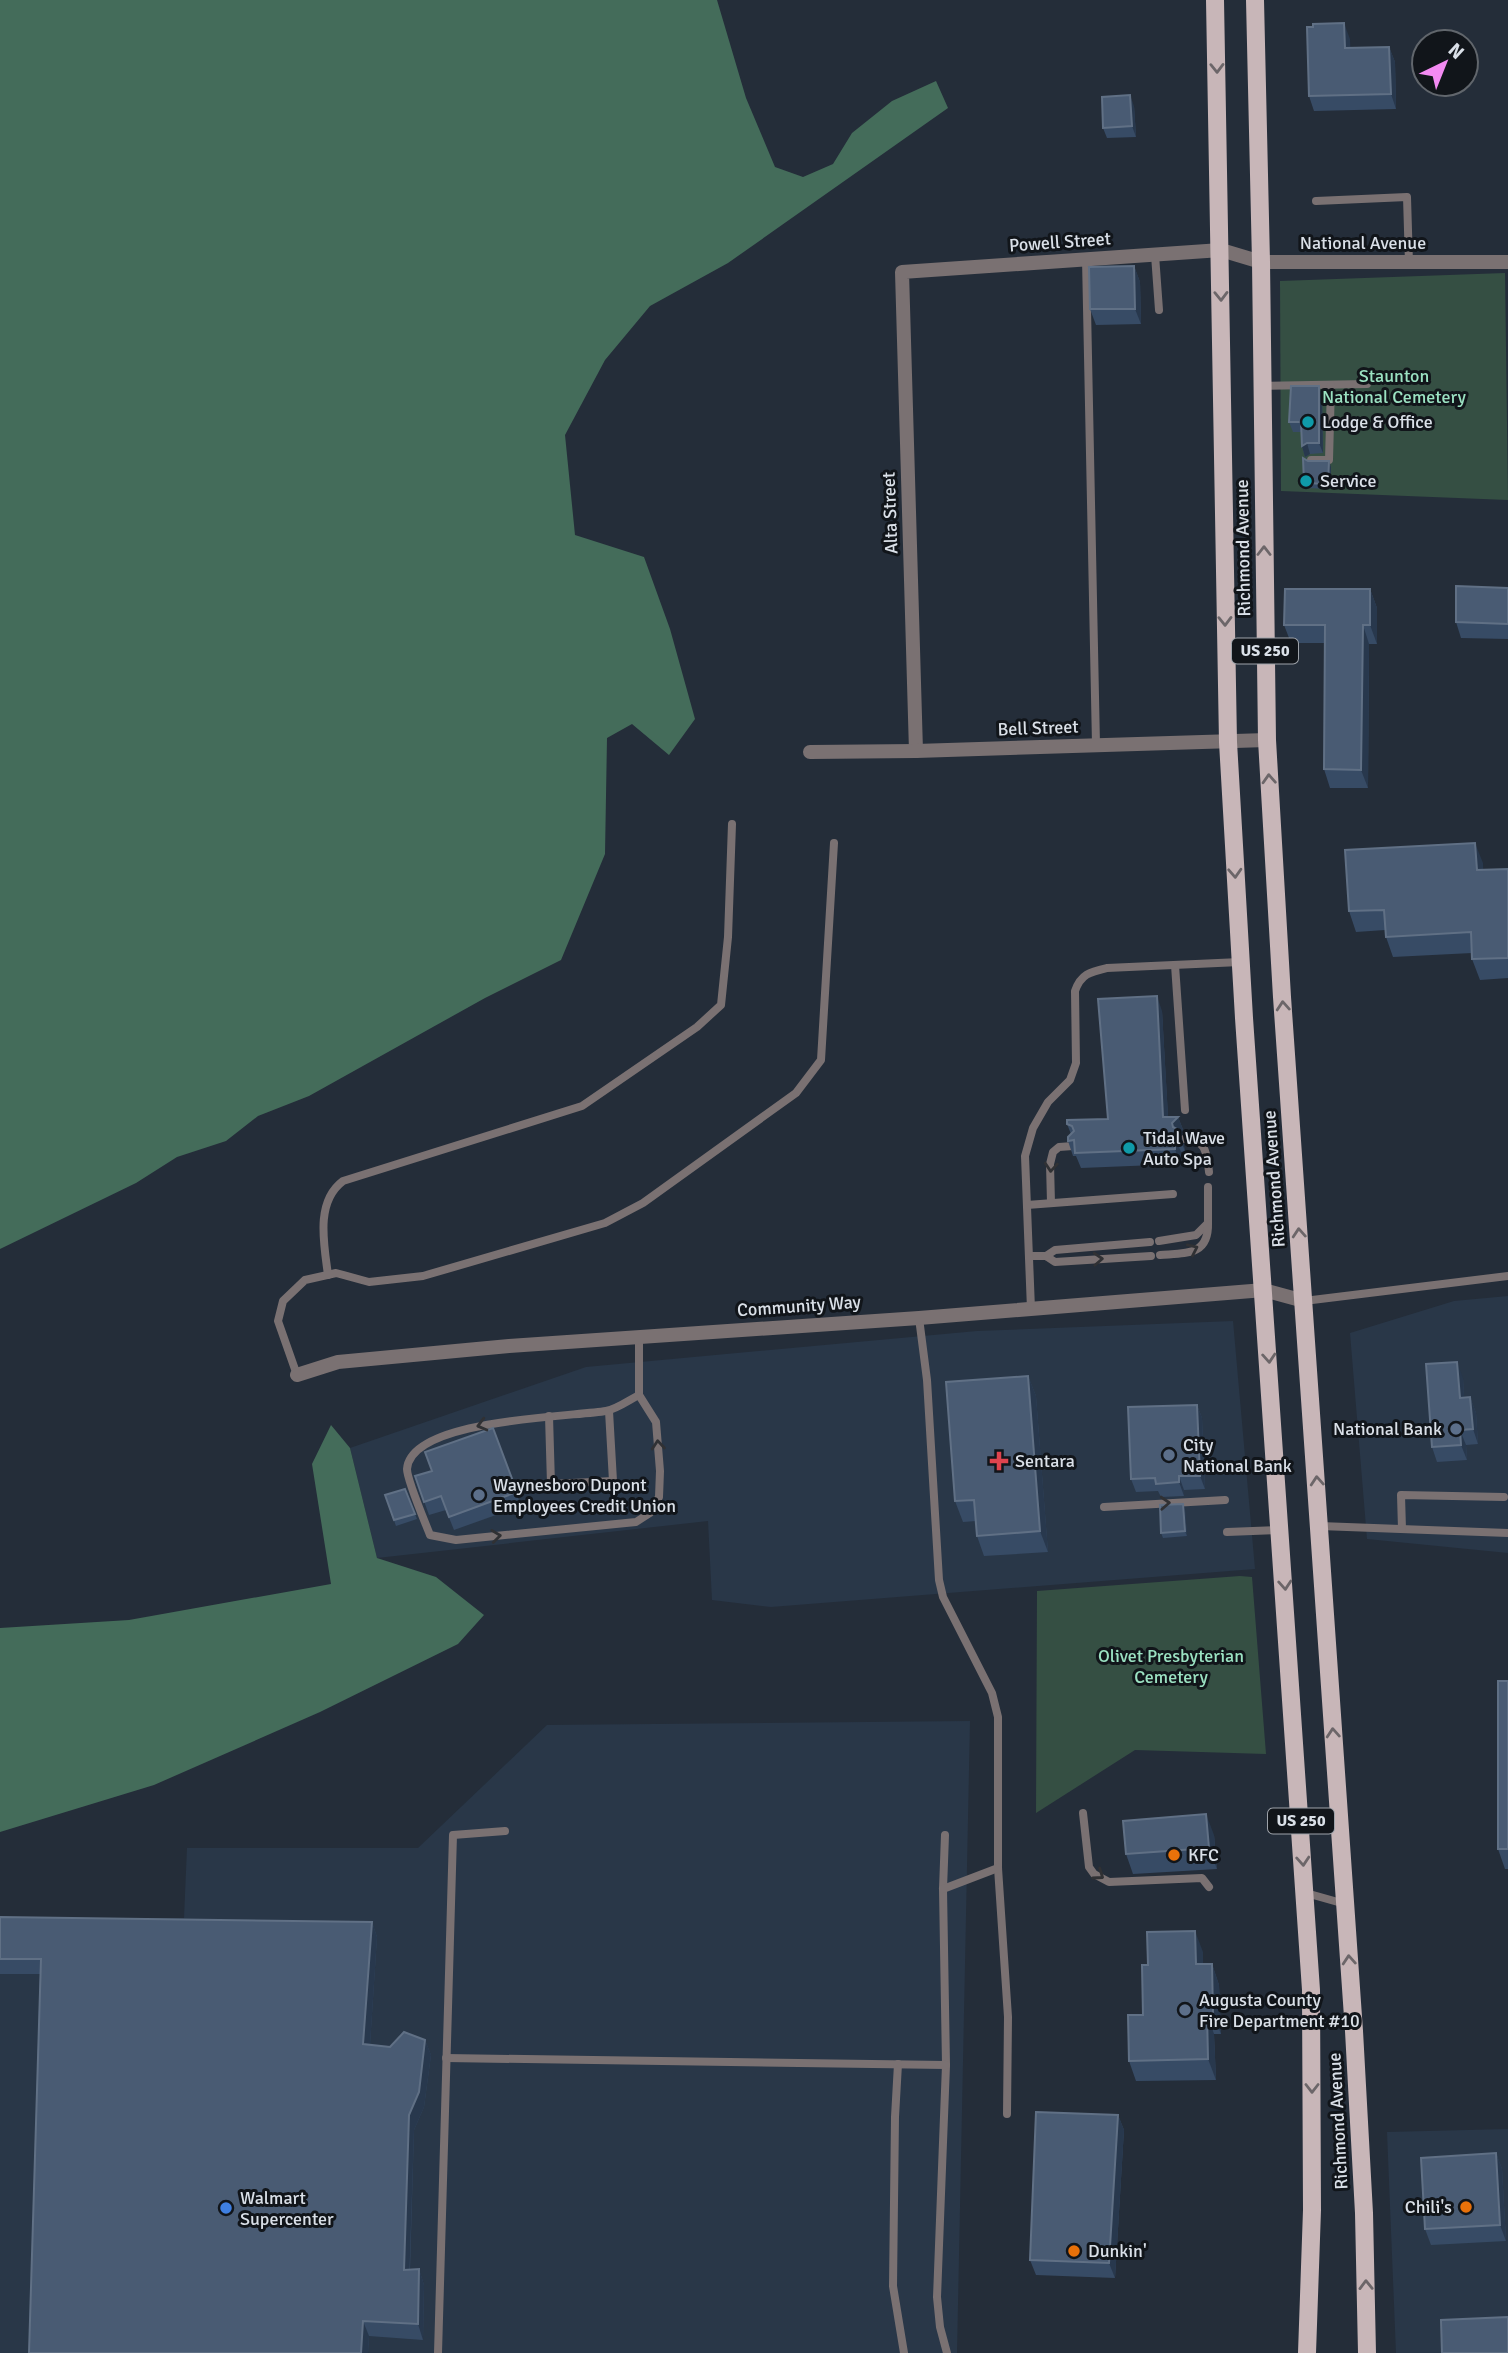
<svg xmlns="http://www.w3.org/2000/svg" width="1508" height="2353" viewBox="0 0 1508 2353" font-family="Signika,sans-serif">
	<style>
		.built { fill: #293748 }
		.green { fill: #354f43 }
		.forest { fill: #446c5a }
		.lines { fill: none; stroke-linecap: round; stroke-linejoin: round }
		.service { stroke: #7a7172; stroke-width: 8 }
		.minor { stroke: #7a7172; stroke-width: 14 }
		.primary { stroke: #c8b6b8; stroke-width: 18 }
		.wall { fill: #374b65 }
		.shaded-wall { fill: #28384d }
		.building { fill: #495b73; stroke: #607085; stroke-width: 2 }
		.oneway { stroke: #6c6669 }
		.oneway2 { stroke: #303134 }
		.culture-dot { fill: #0f9aa8; stroke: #11151a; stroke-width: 2.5 }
		.service-dot { fill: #5c6f8a; stroke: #11151a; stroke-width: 2.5 }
		.health-dot { fill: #e0444e; stroke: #11151a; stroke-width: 2.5 }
		.food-dot { fill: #e8710a; stroke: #11151a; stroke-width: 2.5 }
		.shop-dot { fill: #3f7fe0; stroke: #11151a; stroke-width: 2.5 }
		.labels { text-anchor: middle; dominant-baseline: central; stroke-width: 6; stroke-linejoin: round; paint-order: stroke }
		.shield { fill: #11151a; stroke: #9ea3aa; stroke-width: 2 }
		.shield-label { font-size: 16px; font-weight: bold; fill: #dae0e8 }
		.street-label { font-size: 18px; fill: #dae0e8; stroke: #11151a }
		.park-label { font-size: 18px; fill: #9be2c2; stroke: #11151a }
		.poi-label { font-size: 18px; fill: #dae0e8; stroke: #11151a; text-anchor: start }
	</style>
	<rect width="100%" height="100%" fill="#242d39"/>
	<g class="built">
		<path d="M1508 1296V1553L1367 1539 1350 1333 1454 1301Z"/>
		<path d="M1233 1321 1255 1569 771 1607 712 1600 708 1521 377 1558 350 1448 586 1367 977 1331Z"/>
		<path d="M970 1721 957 2353H0V1918H184L187 1848H418L547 1725Z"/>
		<path d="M1508 2129V2353H1396L1387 2132Z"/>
	</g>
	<g class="green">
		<path d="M1505 273 1508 500 1281 491 1280 281Z"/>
		<path d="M1240 1576 1252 1577 1266 1754 1135 1750 1036 1813 1037 1591Z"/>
	</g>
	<g class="forest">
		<path d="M0 0H717L746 98 775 167 803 177 833 164 852 133 892 101 936 81 948 108 728 263 650 306 605 360 565 435 575 535 644 557 670 629 695 719 669 755 632 724 607 738 605 854 561 960 485 998 309 1096 258 1116 226 1141 177 1157 136 1183 0 1249Z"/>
		<path d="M331 1425 350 1448 377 1558 436 1577 484 1615 458 1644 320 1712 154 1785 0 1832V1628L129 1620 331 1584 312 1464Z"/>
	</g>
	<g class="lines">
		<g class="service">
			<path d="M1316 201 1407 197 1409 263"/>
			<path d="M1155 255 1159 310"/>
			<path d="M1086 259 1096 745"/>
			<path d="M1262 386 1367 384"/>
			<path d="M1311 460H1329L1331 385"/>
			<path d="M1175 965 1185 1110"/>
			<path d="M1184 1139C1206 1137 1207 1155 1209 1172"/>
			<path d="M1051 1203 1050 1164 1053 1152 1059 1147 1073 1146"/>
			<path d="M1027 1205 1173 1194"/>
			<path d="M1159 1241 1196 1235 1208 1223V1187"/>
			<path d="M1160 1255C1185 1253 1209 1256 1208 1223"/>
			<path d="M1029 1256H1046L1055 1262 1151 1256"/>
			<path d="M1046 1256 1055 1250 1150 1242"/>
			<path d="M328 1275C324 1244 315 1202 343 1181L582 1106 697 1027 721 1005 728 937 732 824"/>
			<path d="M1304 1301 1508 1276"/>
			<path d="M1031 1309 1025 1156 1033 1128 1048 1102 1070 1080 1076 1063 1075 991C1081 974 1090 972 1107 968L1240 962"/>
			<path d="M919 1318 927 1380 939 1580 943 1597 992 1693 998 1717V1868L1008 2017 1007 2114"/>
			<path d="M639 1337V1395C629 1400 617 1409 606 1411 569 1417 411 1419 407 1469 407 1480 425 1522 430 1535L456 1540 636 1522 650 1513 659 1497 660 1471 656 1422 639 1395"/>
			<path d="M297 1375 278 1321 283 1301 305 1280 336 1273 369 1282 423 1276 605 1223 643 1203 796 1093 821 1060 834 843"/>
			<path d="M549 1416 551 1484 613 1481 609 1411"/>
			<path d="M1104 1507 1225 1500"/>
			<path d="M1320 1526 1508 1533"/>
			<path d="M1402 1529 1401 1495 1504 1497"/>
			<path d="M1227 1532 1280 1530"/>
			<path d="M1083 1813 1089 1867 1094 1874 1109 1882 1202 1878 1209 1887"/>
			<path d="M945 1835 943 1889 946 2065 937 2297 940 2327 947 2353"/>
			<path d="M943 1889 998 1868"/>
			<path d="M1306 1893 1345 1904"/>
			<path d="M446 2058 946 2065"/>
			<path d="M898 2064 895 2117 893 2286 904 2353"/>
			<path d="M438 2353 453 1835 505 1831"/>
		</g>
		<g class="minor">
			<path d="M916 751 902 272 1221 250 1261 262H1508"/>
			<path d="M810 752 916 751 1267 740"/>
			<path d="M297 1375 338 1362 509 1346 919 1318 1264 1290 1304 1301"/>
		</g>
		<g class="primary">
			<path d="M1215 0 1228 742 1244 1018 1311 1990 1312 2210 1307 2353"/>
			<path d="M1255 0 1261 262 1267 740 1282 997 1354 2031 1364 2213 1367 2353"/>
		</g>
	</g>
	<g class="wall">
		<path d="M1350 39V48L1389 47 1395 62 1396 109 1314 111 1309 96Z"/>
		<path d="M1134 106 1136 137 1107 138 1103 128Z"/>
		<path d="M1134 266 1140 282 1141 324 1096 325 1090 309Z"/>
		<path d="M1322 396 1323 453 1310 454 1305 457 1302 446 1301 432H1293L1289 422Z"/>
		<path d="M1308 461 1331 467 1330 489 1306 488 1304 483Z"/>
		<path d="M1508 588V639L1461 638 1456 622Z"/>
		<path d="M1370 589 1377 608V644H1369L1368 788H1330L1324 769 1325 643H1291L1284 625Z"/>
		<path d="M1483 863V870L1508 869V978L1480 980 1472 959V953L1393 957 1386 937 1385 930 1356 932 1349 911Z"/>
		<path d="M1162 1011 1168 1117H1178L1184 1132 1181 1135 1184 1146 1185 1151 1181 1152 1180 1164 1081 1168 1076 1156H1073L1068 1141 1071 1134 1067 1124 1108 1119Z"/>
		<path d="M1028 1376 1036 1396 1048 1552 984 1556 977 1536 976 1521 963 1522 955 1501Z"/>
		<path d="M1463 1378 1464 1398 1470 1397 1476 1413 1478 1444 1466 1445 1467 1460 1437 1462 1432 1447Z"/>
		<path d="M1197 1405 1202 1418 1205 1489 1184 1490V1496L1161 1497 1158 1491 1136 1492 1131 1479Z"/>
		<path d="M493 1428 521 1506 454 1530 446 1510 429 1515 415 1476 432 1471Z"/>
		<path d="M405 1489 417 1519 396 1526 385 1495Z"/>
		<path d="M1185 1509 1187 1536 1163 1538 1161 1533Z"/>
		<path d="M1508 1681V1869H1505L1498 1849Z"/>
		<path d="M1214 1835 1217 1869 1133 1874 1126 1854Z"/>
		<path d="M0 1917 372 1922 377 1937 370 2045 390 2047 425 2040 431 2055 424 2107 414 2130 410 2270 419 2269 424 2285 423 2340 369 2336 368 2353H29L40 1974H0Z"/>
		<path d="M1203 1952V1964H1212L1219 1985 1221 2034H1214L1216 2080 1136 2081 1129 2061 1143 2015 1148 1965Z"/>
		<path d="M1118 2115 1124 2130 1115 2278 1036 2275 1030 2260Z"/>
		<path d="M1496 2153 1502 2169 1506 2241 1431 2245 1425 2229Z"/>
	</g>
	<g class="shaded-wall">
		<path d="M1344 23 1350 39 1351 63 1345 48Z"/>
		<path d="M1389 47 1395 62 1396 109 1391 94Z"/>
		<path d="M1130 95 1134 106 1136 137 1132 126Z"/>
		<path d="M1134 266 1140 282 1141 324 1135 309Z"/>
		<path d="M1319 386 1322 396 1323 453 1319 443Z"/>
		<path d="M1307 443 1310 454 1305 457 1302 446Z"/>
		<path d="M1329 461 1331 467 1330 489 1328 484Z"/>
		<path d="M1370 589 1377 608V644L1370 625Z"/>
		<path d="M1363 625 1369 644 1368 788 1361 770Z"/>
		<path d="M1475 843 1483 863 1484 891 1477 870Z"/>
		<path d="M1157 996 1162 1011 1169 1133 1163 1117Z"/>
		<path d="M1178 1117 1184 1132 1181 1135 1184 1146 1185 1151 1179 1136H1176L1172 1123Z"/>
		<path d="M1175 1137 1181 1152 1180 1164 1175 1149Z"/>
		<path d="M1457 1362 1463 1378 1465 1414 1460 1398Z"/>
		<path d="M1028 1376 1036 1396 1048 1552 1040 1531Z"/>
		<path d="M1470 1397 1476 1413 1478 1444 1473 1429Z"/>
		<path d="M1197 1405 1202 1418 1205 1489 1200 1476Z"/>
		<path d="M1460 1430 1466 1445 1467 1460 1461 1445Z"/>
		<path d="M1179 1476 1184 1490V1496L1179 1482Z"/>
		<path d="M1183 1504 1185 1509 1187 1536 1185 1531Z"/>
		<path d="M1206 1814 1214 1835 1217 1869 1209 1848Z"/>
		<path d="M372 1922 377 1937 369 2060 363 2044Z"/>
		<path d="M1195 1931 1203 1952V1985L1196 1964Z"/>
		<path d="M1212 1964 1219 1985 1221 2034 1213 2013Z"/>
		<path d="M1207 2013 1214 2034 1216 2080 1208 2059Z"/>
		<path d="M425 2040 431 2055 424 2107 414 2130 409 2286 404 2270 409 2115Z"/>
		<path d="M1118 2115 1124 2130 1115 2278 1109 2263Z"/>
		<path d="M1496 2153 1502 2169 1506 2241 1500 2225Z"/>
		<path d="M419 2269 424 2285 423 2340 418 2324Z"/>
		<path d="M363 2321 369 2336 368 2353H361Z"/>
	</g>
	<g class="building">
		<path d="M1344 23 1345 48 1389 47 1391 94 1309 96 1307 27H1313V24Z"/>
		<path d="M1130 95 1132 126 1103 128 1102 97Z"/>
		<path d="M1134 266 1135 309H1090L1089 267Z"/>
		<path d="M1291 386H1319V443H1307L1302 446 1301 422H1289Z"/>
		<path d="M1303 458 1308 461H1329L1328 484 1304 483Z"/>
		<path d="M1456 586 1508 588V624L1456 622Z"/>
		<path d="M1285 589H1370V625H1363L1361 770 1324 769 1325 625H1284Z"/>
		<path d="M1475 843 1477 870 1508 869V958L1472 959 1471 932 1386 937 1384 910 1349 911 1345 850Z"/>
		<path d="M1157 996 1163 1117H1178L1172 1123 1173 1127 1179 1130V1136L1175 1137V1149L1075 1153 1074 1140 1068 1141V1137L1074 1131 1072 1126 1067 1124V1120L1108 1119 1098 999Z"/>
		<path d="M1457 1362 1460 1398 1470 1397 1473 1429 1460 1430 1461 1445 1432 1447 1426 1364Z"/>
		<path d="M1028 1376 1040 1531 977 1536 974 1500 955 1501 946 1382Z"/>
		<path d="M1197 1405 1200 1476H1179V1482L1156 1484 1155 1478 1131 1479 1128 1407Z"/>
		<path d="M493 1428 517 1492 449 1517 441 1496 424 1502 415 1476 432 1471 425 1452Z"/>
		<path d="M405 1489 415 1514 394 1520 385 1495Z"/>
		<path d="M1183 1504 1185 1531 1161 1533 1160 1505Z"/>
		<rect x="1498" y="1681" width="10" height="168"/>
		<path d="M1206 1814 1209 1848 1126 1854 1123 1821Z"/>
		<path d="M0 1917 372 1922 363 2044 390 2047 404 2032 425 2040 419 2092 409 2115 404 2270 419 2269 418 2324 363 2321 361 2353H29L41 1959H0Z"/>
		<path d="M1195 1931 1196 1964H1212L1213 2013H1207L1208 2059 1129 2061 1128 2015H1143L1142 1965H1148L1147 1932Z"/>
		<path d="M1036 2112 1118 2115 1109 2263 1030 2260Z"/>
		<path d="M1496 2153 1500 2225 1425 2229 1421 2158Z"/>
		<path d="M1508 2317V2353H1442L1441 2320Z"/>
	</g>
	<defs><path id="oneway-chevron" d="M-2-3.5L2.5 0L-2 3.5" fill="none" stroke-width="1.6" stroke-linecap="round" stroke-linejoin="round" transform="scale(1.75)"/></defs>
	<g class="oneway">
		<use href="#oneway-chevron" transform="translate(1217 68) rotate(89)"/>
		<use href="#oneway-chevron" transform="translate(1221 296) rotate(89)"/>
		<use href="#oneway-chevron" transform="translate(1264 551) rotate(-90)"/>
		<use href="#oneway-chevron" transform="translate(1225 621) rotate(89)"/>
		<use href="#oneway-chevron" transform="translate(1269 779) rotate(-93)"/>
		<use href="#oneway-chevron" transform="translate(1235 873) rotate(87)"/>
		<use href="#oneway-chevron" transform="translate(1283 1006) rotate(-94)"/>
		<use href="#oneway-chevron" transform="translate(1299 1233) rotate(-94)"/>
		<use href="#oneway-chevron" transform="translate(1269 1358) rotate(86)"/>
		<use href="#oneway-chevron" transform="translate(1317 1481) rotate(-94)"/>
		<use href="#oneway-chevron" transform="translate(1285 1585) rotate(86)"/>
		<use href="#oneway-chevron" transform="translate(1333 1733) rotate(-94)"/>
		<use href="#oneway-chevron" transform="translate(1303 1861) rotate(86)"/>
		<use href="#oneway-chevron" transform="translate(1349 1960) rotate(-94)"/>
		<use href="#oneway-chevron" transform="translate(1312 2088) rotate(90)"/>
		<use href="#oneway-chevron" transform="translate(1366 2285) rotate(-91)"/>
	</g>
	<g class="oneway2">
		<use href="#oneway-chevron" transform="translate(1051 1167) rotate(94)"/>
		<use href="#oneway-chevron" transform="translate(1193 1249) rotate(-25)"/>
		<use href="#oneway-chevron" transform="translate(1098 1259) rotate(-3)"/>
		<use href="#oneway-chevron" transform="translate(482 1425) rotate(165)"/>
		<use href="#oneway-chevron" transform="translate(658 1445) rotate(-95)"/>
		<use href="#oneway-chevron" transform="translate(1165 1503) rotate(-3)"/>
		<use href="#oneway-chevron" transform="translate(496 1536) rotate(-7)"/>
		<use href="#oneway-chevron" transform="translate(1099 1875) rotate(35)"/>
	</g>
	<g class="culture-dot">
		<circle cx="1308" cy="422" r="7"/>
		<circle cx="1306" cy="481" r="7"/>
		<circle cx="1129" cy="1148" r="7"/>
	</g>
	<g class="service-dot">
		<circle cx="1456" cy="1429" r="7"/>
		<circle cx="1169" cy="1455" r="7"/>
		<circle cx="479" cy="1495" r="7"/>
		<circle cx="1185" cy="2010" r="7"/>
	</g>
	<path class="health-dot" d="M995.5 1450.5h7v7h7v7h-7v7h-7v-7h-7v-7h7z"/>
	<g class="food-dot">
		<circle cx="1174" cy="1855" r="7"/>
		<circle cx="1466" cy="2207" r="7"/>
		<circle cx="1074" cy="2251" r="7"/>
	</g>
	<circle class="shop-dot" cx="226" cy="2208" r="7"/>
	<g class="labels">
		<g class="shield">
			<rect x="1232" y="638.5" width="66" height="25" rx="5"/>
			<rect x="1268" y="1808.5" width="66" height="25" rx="5"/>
		</g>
		<g class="shield-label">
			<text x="1265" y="651">US 250</text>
			<text x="1301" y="1821">US 250</text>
		</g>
		<g class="street-label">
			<text transform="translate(1060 242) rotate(-4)">Powell Street</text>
			<text x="1363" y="243">National Avenue</text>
			<text transform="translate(890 513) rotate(-92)">Alta Street</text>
			<text transform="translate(1243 548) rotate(-91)">Richmond Avenue</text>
			<text transform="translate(1038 728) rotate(-2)">Bell Street</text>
			<text transform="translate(1274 1179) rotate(-94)">Richmond Avenue</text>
			<text transform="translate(799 1306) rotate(-4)">Community Way</text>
			<text transform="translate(1338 2121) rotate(-93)">Richmond Avenue</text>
		</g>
		<g class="park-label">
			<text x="1394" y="376">Staunton<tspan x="1394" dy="21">National Cemetery</tspan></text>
			<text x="1171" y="1656">Olivet Presbyterian<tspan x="1171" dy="21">Cemetery</tspan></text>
		</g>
		<g class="poi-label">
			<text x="1322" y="422">Lodge &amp; Office</text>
			<text x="1320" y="481">Service</text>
			<text x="1143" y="1138">Tidal Wave<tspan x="1143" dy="21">Auto Spa</tspan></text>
			<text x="1442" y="1429" text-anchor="end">National Bank</text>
			<text x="1183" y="1445">City<tspan x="1183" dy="21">National Bank</tspan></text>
			<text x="1015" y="1461">Sentara</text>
			<text x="493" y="1485">Waynesboro Dupont<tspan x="493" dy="21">Employees Credit Union</tspan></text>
			<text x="1188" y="1855">KFC</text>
			<text x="1199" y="2000">Augusta County<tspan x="1199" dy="21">Fire Department #10</tspan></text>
			<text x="240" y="2198">Walmart<tspan x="240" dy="21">Supercenter</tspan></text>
			<text x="1452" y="2207" text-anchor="end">Chili's</text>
			<text x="1088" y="2251">Dunkin'</text>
		</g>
	</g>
	<g transform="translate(1445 63) rotate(43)"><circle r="33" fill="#11151a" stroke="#61666c" stroke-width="2"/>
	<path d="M0-5L12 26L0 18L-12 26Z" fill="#f38af2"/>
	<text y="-10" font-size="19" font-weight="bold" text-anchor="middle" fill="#dae0e8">N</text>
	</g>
</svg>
